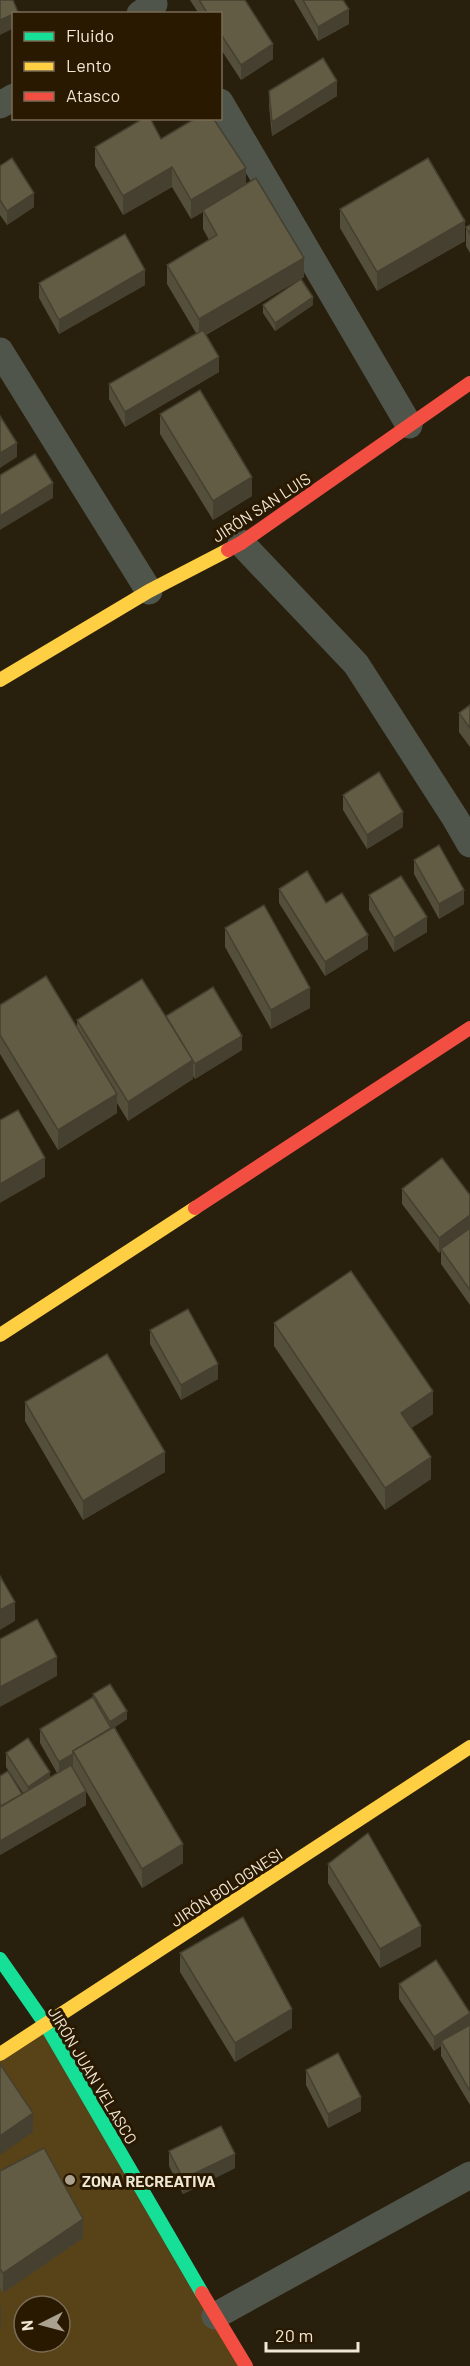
<svg xmlns="http://www.w3.org/2000/svg" width="470" height="2366" viewBox="0 0 470 2366" font-family="Barlow,sans-serif">
	<style>
		.park { fill: #584218; fill-rule: evenodd }
		.lines { fill: none; stroke-linecap: round; stroke-linejoin: round }
		.street { stroke: #4f554a; stroke-width: 27 }
		.fast { stroke: #16e098; stroke-width: 14 }
		.slow { stroke: #ffcf43; stroke-width: 14 }
		.jam { stroke: #f24e42; stroke-width: 14 }
		.wall { fill: #544f3a }
		.shaded-wall { fill: #454030 }
		.building { fill: #625c44; stroke: #454030; stroke-width: 1.5 }
		.poi-dot { fill: #aba18f; stroke: #291900; stroke-width: 2 }
		.labels { text-anchor: middle; dominant-baseline: central; stroke-width: 6; stroke-linejoin: round; paint-order: stroke }
		.street-label { font-size: 16px; fill: #f1e7d5; stroke: #291900 }
		.poi-label { font-size: 16px; font-weight: bold; fill: #f1e7d5; stroke: #291900; text-anchor: start }
	</style>
	<rect width="100%" height="100%" fill="#281f0d"/>
	<path class="park" d="M46 2025 253 2366H0V2054ZM24 2306H60V2342H24Z"/>
	<g class="lines">
		<g class="street">
			<path d="M140 14 154 4"/>
			<path d="M220 102 409 425"/>
			<path d="M0 105 14 97"/>
			<path d="M0 351 149 591"/>
			<path d="M241 543 356 664 455 818 470 844"/>
			<path d="M215 2316 470 2175"/>
		</g>
		<path class="fast" d="M0 1959 46 2025 202 2293"/>
		<g class="slow">
			<path d="M0 680 149 591 228 550"/>
			<path d="M0 1335 195 1208"/>
			<path d="M0 2054 470 1747"/>
		</g>
		<g class="jam">
			<path d="M228 550 241 543 470 383"/>
			<path d="M195 1208 470 1028"/>
			<path d="M202 2293 246 2366"/>
		</g>
	</g>
	<g class="wall">
		<path d="M190 0H245L273 59 241 80 220 48V14H199Z"/>
		<path d="M294 0H343L349 24 318 41Z"/>
		<path d="M269 91 337 96 272 136 269 106Z"/>
		<path d="M161 139 246 184 304 277 206 335 219 372 125 427 109 399V384L196 333 167 284V265L209 240 203 229V212L191 219 172 187 123 215 95 166V147Z"/>
		<path d="M0 166 34 207 7 225 0 215Z"/>
		<path d="M340 209 465 241 377 291 340 228Z"/>
		<path d="M470 225V253L466 246V227Z"/>
		<path d="M39 283 145 285 59 334 39 298Z"/>
		<path d="M263 305H313L275 331 263 313Z"/>
		<path d="M160 414 252 496 213 520 160 434Z"/>
		<path d="M470 705V747L459 732V713Z"/>
		<path d="M343 795 403 827 367 849 343 810Z"/>
		<path d="M414 860 464 904 439 919 414 874Z"/>
		<path d="M279 889 326 903 368 949 325 976 279 903Z"/>
		<path d="M369 895 427 932 394 952 369 910Z"/>
		<path d="M225 928 310 1008 271 1029 225 947Z"/>
		<path d="M0 1005 77 1028V1020L166 1017 242 1050 195 1079 193 1076V1079L128 1121 117 1103V1113L58 1150 0 1054Z"/>
		<path d="M402 1189 470 1195V1305L441 1264V1251L439 1253 402 1204Z"/>
		<path d="M274 1323 433 1414 411 1428 431 1479 385 1510 274 1346Z"/>
		<path d="M150 1330 218 1379 181 1400 150 1344Z"/>
		<path d="M25 1402 165 1472 83 1520 25 1421Z"/>
		<path d="M93 1694 127 1719 115 1727 183 1863 142 1888 86 1791V1805L0 1855V1776L22 1794 23 1793 6 1767V1753L50 1777 57 1773 40 1743V1729L93 1697Z"/>
		<path d="M328 1864 421 1946 380 1968 328 1883Z"/>
		<path d="M180 1953 292 2028 235 2062 180 1972Z"/>
		<path d="M399 1984 470 2012V2105L441 2056V2046L434 2051 399 1999Z"/>
		<path d="M306 2070 361 2111 328 2128 306 2085Z"/>
		<path d="M169 2151 235 2168 183 2194 169 2166Z"/>
		<path d="M0 2171 83 2238 3 2293 0 2288Z"/>
	</g>
	<g class="shaded-wall">
		<path d="M349 9V24L318 41V27Z"/>
		<path d="M14 14V28L0 35V20Z"/>
		<path d="M273 44V59L241 80V65Z"/>
		<path d="M337 81V96L272 136V122Z"/>
		<path d="M172 167V187L123 215V196Z"/>
		<path d="M246 168V187L203 210V212L191 219V200Z"/>
		<path d="M34 193V207L7 225V211Z"/>
		<path d="M465 221V241L377 291V272Z"/>
		<path d="M304 258V277L199 338V319Z"/>
		<path d="M145 270V285L59 334V320Z"/>
		<path d="M313 297V305L275 331V323Z"/>
		<path d="M219 357V372L125 427V412Z"/>
		<path d="M17 443V457L0 468V453Z"/>
		<path d="M252 477V496L213 520V501Z"/>
		<path d="M53 483V498L0 530V516Z"/>
		<path d="M403 812V827L367 849V835Z"/>
		<path d="M464 890V904L439 919V904Z"/>
		<path d="M427 917V932L394 952V938Z"/>
		<path d="M368 935V949L325 976V962Z"/>
		<path d="M310 988V1008L271 1029V1010Z"/>
		<path d="M242 1036V1050L195 1079V1064Z"/>
		<path d="M193 1060V1079L128 1121V1102Z"/>
		<path d="M117 1094V1113L58 1150V1130Z"/>
		<path d="M45 1158V1177L0 1203V1184Z"/>
		<path d="M470 1215V1229L441 1249V1251L439 1253V1238Z"/>
		<path d="M218 1364V1379L181 1400V1385Z"/>
		<path d="M433 1391V1414L401 1435V1413Z"/>
		<path d="M165 1452V1472L83 1520V1501Z"/>
		<path d="M431 1457V1479L385 1510V1488Z"/>
		<path d="M15 1602V1621L0 1630V1610Z"/>
		<path d="M57 1657V1676L0 1707V1687Z"/>
		<path d="M127 1711V1719L110 1730V1722Z"/>
		<path d="M73 1754V1768L59 1777V1762Z"/>
		<path d="M50 1772V1786L28 1801V1787Z"/>
		<path d="M86 1791V1805L0 1855V1841Z"/>
		<path d="M183 1844V1863L142 1888V1869Z"/>
		<path d="M421 1926V1946L380 1968V1949Z"/>
		<path d="M292 2009V2028L235 2062V2043Z"/>
		<path d="M470 2013V2027L441 2041V2046L434 2051V2037Z"/>
		<path d="M361 2097V2111L328 2128V2114Z"/>
		<path d="M33 2113V2132L0 2155V2136Z"/>
		<path d="M235 2154V2168L183 2194V2179Z"/>
		<path d="M83 2219V2238L3 2293V2273Z"/>
		<path d="M1 2306V2328L0 2329V2307Z"/>
	</g>
	<g class="building">
		<path d="M0 0H13L18 12 0 20Z"/>
		<path d="M199 0H245L273 44 241 65 220 33V14H208Z"/>
		<path d="M303 0H343L349 9 318 27Z"/>
		<path d="M323 58 337 81 272 122 269 91Z"/>
		<path d="M144 118H150L161 139 196 118H213L246 168 191 200 172 167 123 196 95 147Z"/>
		<path d="M12 158 34 193 7 211 0 200V166Z"/>
		<path d="M428 158 465 221 377 272 340 209Z"/>
		<path d="M256 178 304 258 199 319 167 265 217 235 203 210Z"/>
		<path d="M470 225V234L466 227Z"/>
		<path d="M125 234 145 270 59 320 39 283Z"/>
		<path d="M301 279 313 297 275 323 263 305Z"/>
		<path d="M203 330 219 357 125 412 109 384Z"/>
		<path d="M200 390 252 477 213 501 160 414Z"/>
		<path d="M0 416 17 443 0 453Z"/>
		<path d="M35 454 53 483 0 516V475Z"/>
		<path d="M470 705V728L459 713Z"/>
		<path d="M379 772 403 812 367 835 343 795Z"/>
		<path d="M439 845 464 890 439 904 414 860Z"/>
		<path d="M307 871 326 903 342 893 368 935 325 962 279 889Z"/>
		<path d="M401 876 427 917 394 938 369 895Z"/>
		<path d="M264 905 310 988 271 1010 225 928Z"/>
		<path d="M46 976 117 1094 58 1130 0 1035V1005Z"/>
		<path d="M142 979 193 1060 128 1102 77 1020Z"/>
		<path d="M213 987 242 1036 195 1064 166 1016Z"/>
		<path d="M18 1110 45 1158 0 1184V1120Z"/>
		<path d="M442 1158 470 1195V1215L439 1238 402 1189Z"/>
		<path d="M470 1228V1290L441 1249Z"/>
		<path d="M351 1271 433 1391 401 1413 431 1457 385 1488 274 1323Z"/>
		<path d="M188 1309 218 1364 181 1385 150 1330Z"/>
		<path d="M107 1354 165 1452 83 1501 25 1402Z"/>
		<path d="M0 1576 15 1602 0 1610Z"/>
		<path d="M37 1619 57 1657 0 1687V1639Z"/>
		<path d="M110 1684 127 1711 110 1722 93 1694Z"/>
		<path d="M93 1697 111 1728 73 1751V1754L59 1762 40 1729Z"/>
		<path d="M114 1727 183 1844 142 1869 73 1751Z"/>
		<path d="M28 1738 50 1772 28 1787 6 1753Z"/>
		<path d="M71 1765 86 1791 0 1841V1807Z"/>
		<path d="M8 1771 22 1794 1 1806 0 1804V1776Z"/>
		<path d="M368 1833 421 1926 380 1949 328 1864Z"/>
		<path d="M243 1917 292 2009 235 2043 180 1953Z"/>
		<path d="M436 1960 470 2013 434 2037 399 1984Z"/>
		<path d="M470 2025V2091L441 2041Z"/>
		<path d="M338 2053 361 2097 328 2114 306 2070Z"/>
		<path d="M0 2064 33 2113 0 2136Z"/>
		<path d="M221 2126 235 2154 183 2179 169 2151Z"/>
		<path d="M44 2148 83 2219 3 2273 0 2269V2171Z"/>
	</g>
	<circle class="poi-dot" cx="70" cy="2180" r="6"/>
	<g class="labels">
		<g class="street-label">
			<text transform="translate(261 507) rotate(-33)">JIRÓN SAN LUIS</text>
			<text transform="translate(226 1887) rotate(-33)">JIRÓN BOLOGNESI</text>
			<text transform="translate(93 2075) rotate(59)">JIRÓN JUAN VELASCO</text>
		</g>
		<g class="poi-label">
			<text x="82" y="2180">ZONA RECREATIVA</text>
		</g>
	</g>
	<rect x="12" y="12" width="210" height="108" fill="#291900" stroke="#796b55" stroke-width="1.5"/>
	<rect x="24" y="32" width="30" height="9" fill="#16e098" stroke="#796b55" stroke-width="1.5"/>
	<text x="66" y="42" font-size="18" fill="#f1e7d5">Fluido</text>
	<rect x="24" y="62" width="30" height="9" fill="#ffcf43" stroke="#796b55" stroke-width="1.5"/>
	<text x="66" y="72" font-size="18" fill="#f1e7d5">Lento</text>
	<rect x="24" y="92" width="30" height="9" fill="#f24e42" stroke="#796b55" stroke-width="1.5"/>
	<text x="66" y="102" font-size="18" fill="#f1e7d5">Atasco</text>
	<g transform="translate(42 2324) rotate(264)"><circle r="28" fill="#291900" stroke="#796b55" stroke-width="1.5"/>
	<path d="M0-4.5L10 22L0 15L-10 22Z" fill="#aba18f"/>
	<text y="-9" font-size="16" font-weight="bold" text-anchor="middle" fill="#f1e7d5">N</text>
	</g>
	<path d="M266 2342v9h92v-9" fill="none" stroke="#f1e7d5" stroke-width="3"/>
	<text x="275" y="2342" font-size="18" fill="#f1e7d5" stroke="#291900" stroke-width="4.5" paint-order="stroke">20 m</text>
</svg>
